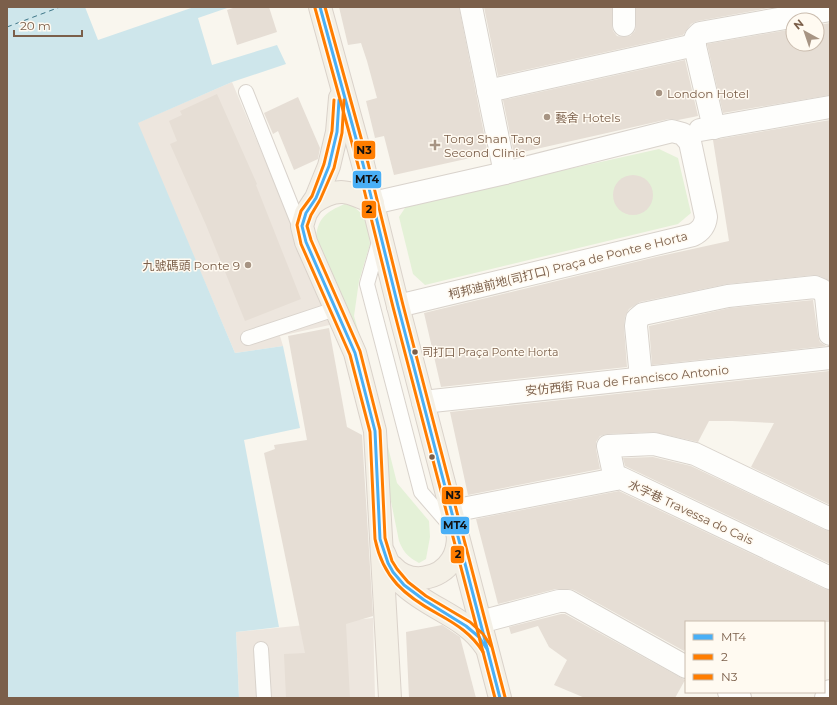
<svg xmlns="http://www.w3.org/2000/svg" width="837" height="705" viewBox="0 0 837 705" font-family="Montserrat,'Noto Sans SC',sans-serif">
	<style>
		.industrial { fill: #ede6de }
		.green { fill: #e4f1d7 }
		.water { fill: #cee6eb }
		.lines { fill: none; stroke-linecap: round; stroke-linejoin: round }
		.ferry { stroke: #3e7688; stroke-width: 1; stroke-dasharray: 5 4; stroke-linecap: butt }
		.building { fill: #e6ded5 }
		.lane-casing { stroke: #d9d3cc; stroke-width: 16 }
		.street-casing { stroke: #d9d3cc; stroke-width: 24 }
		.primary-casing { stroke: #dad2ca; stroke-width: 24 }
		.lane { stroke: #fefefc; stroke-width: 14 }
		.street { stroke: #fefefc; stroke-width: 22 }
		.primary { stroke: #f4f0e6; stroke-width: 22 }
		.bus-1-casing { stroke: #fffaf1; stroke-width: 6 }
		.bus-2-casing { stroke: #fffaf1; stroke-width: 6 }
		.bus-3-casing { stroke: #fffaf1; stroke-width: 6 }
		.bus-1 { stroke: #49aff6; stroke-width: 3 }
		.bus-2 { stroke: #ff7d00; stroke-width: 3 }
		.bus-3 { stroke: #ff7d00; stroke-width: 3 }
		.poi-dot { fill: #a79483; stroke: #fffaf1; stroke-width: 1.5 }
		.bus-dot { fill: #7b5f4a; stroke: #fffaf1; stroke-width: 1.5 }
		.labels { text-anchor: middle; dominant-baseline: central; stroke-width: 3; stroke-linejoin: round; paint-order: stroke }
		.bus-label { font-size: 11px; fill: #7b5f4a; stroke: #fffaf1; text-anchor: start }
		.poi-label { font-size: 12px; fill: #7b5f4a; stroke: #fffaf1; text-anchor: start }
		.street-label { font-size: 12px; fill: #7b5f4a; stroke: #fffaf1 }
		.line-badge { stroke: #fffaf1; stroke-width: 1.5 }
		.pale-badge-label { font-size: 11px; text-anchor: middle; font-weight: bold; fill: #111 }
	</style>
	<rect width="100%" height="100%" fill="#f9f6ee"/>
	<g class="industrial">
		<path d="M232 82 334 324 280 336 283 346 235 353 137 123Z"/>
		<path d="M373 618 375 698H239L236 632Z"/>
	</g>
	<g class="green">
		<path d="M659 149 678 158 691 213 678 224 425 285 413 274 399 217 407 205Z"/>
		<path d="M345 204 353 206 363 215 368 229 370 244 359 281 354 316 365 355 397 483 429 521 430 537 426 559 419 563C408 557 404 553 399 541L372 407 316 237C318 218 327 211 345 204Z"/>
	</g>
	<path class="water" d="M7 7H85L98 40 194 7H230L198 18 212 65 277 45 286 64 232 82 138 123 235 353 283 346 300 428 244 440 279 627 236 632 239 698H7Z"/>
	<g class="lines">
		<path class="ferry" d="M7 27 60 7"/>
	</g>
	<g class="building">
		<path d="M236 7H269L277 32 237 45 227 10Z"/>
		<path d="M339 7H459L488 154 394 175 384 136 375 138 366 101 377 98 367 61 361 43 348 45Z"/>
		<path d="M484 7H612V25L613 31 617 36 624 37 630 36 635 31 636 25V7H775L698 21 691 24 683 35 498 76Z"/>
		<path d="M830 23V95L723 113 707 44 793 29V44H817V25Z"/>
		<path d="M685 60 698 116 678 120 669 119 514 154 503 100Z"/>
		<path d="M217 94 257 184 256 185 301 299 245 321 206 225 170 144 177 141 169 121 182 115 180 111Z"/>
		<path d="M298 97 320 148 318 159 294 170 278 131 273 134 264 113Z"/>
		<path d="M830 120V281L820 276 814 275 727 284 640 302 629 309 625 317 624 327 627 367 441 387 424 313 656 257 729 241 713 140Z"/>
		<circle cx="633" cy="195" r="20"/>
		<path d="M813 300 818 336 820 342 826 346 652 365 649 326 730 308Z"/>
		<path d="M329 328 347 427 362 435 373 616 346 624 350 698H286L284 654 305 653 264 453 275 449 274 445 307 440 288 336Z"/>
		<path d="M829 371 830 505 751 467 774 423 732 421H709L698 442 654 432 607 434 600 436 596 442V449L600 469 468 495 450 412Z"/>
		<path d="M653 457 691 466 825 530 830 531V564L625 466 623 458Z"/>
		<path d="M619 491 825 589 830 590V622H686V647L684 651 574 590 568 589H556L498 604 476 519Z"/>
		<path d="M561 614H565L685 680 675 698H585L554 685 567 660 549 647 538 626 511 634 509 627Z"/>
		<path d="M442 625 460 637 476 698H409L406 632Z"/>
	</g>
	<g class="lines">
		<defs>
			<g id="lane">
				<path d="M246 92 301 230"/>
				<path d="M380 238 367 284 421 492 454 530"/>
				<path d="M248 338 335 309"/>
				<path d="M261 649 264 698"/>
			</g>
			<g id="street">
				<path d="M471 7 505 173"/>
				<path d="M624 7V25"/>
				<path d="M488 91 695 45"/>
				<path d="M714 128 694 42 696 37 700 33 830 10"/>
				<path d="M700 130 830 107"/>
				<path d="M373 203 505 173 672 131 683 134 690 142 706 217C705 226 701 231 693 235L398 306"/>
				<path d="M641 378 636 326 637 319 643 314 728 296 815 287 822 290 826 296 830 334"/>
				<path d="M423 402 830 358"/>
				<path d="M615 479 608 446 654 444 695 454 830 519"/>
				<path d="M452 511 621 478 830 578"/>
				<path d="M480 622 559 601H568L686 667"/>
				<path d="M729 692 740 698"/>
				<path d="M826 698 830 691"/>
			</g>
			<g id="primary">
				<path d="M320 7 363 164 398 306 500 698"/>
				<path d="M340 98 337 132 329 166 316 198 306 213 302 226 306 242 355 353 375 431 390 698"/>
				<path d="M313 203C337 186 349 191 373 203"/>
				<path d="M384 553C389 565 394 577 405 586 430 609 466 617 485 646"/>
				<path d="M393 567C409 585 440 580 452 560 457 552 458 544 458 536"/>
			</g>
		</defs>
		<use href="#lane" class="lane-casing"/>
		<use href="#street" class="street-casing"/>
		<use href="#primary" class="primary-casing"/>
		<use href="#lane" class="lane"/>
		<use href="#street" class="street"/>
		<use href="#primary" class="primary"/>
		<defs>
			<g id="bus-1">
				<path d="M320 7 363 164 398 306 500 698"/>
				<path d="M339 100 337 132 329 166 316 198 306 213 302 226 306 242 355 353 375 431 380 539 388 563 393 572 404 585 424 600 466 626 479 637 487 649"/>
			</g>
			<g id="bus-2">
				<path d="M315 8 358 165 393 307 495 698"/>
				<path d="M334 100 332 131 324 164 312 196 301 211 297 225 301 244 350 355 370 432 375 539C383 578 405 596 438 614 456 624 472 634 483 652"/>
			</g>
			<g id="bus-3">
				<path d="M325 7 368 163 403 305 505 697"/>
				<path d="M344 100 342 133 334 168 320 200 311 215 307 226 311 240 360 351 380 430 385 538 392 561 397 569 408 582 426 596 470 622 483 634 491 646"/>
			</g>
		</defs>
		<use href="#bus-1" class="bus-1-casing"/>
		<use href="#bus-2" class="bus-2-casing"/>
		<use href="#bus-3" class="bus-3-casing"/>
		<use href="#bus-1" class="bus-1"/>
		<use href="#bus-2" class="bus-2"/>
		<use href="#bus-3" class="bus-3"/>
	</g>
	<g class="poi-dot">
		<circle cx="659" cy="93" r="4"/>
		<circle cx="547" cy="117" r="4"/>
		<path d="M433 139h4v4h4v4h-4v4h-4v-4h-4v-4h4z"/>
		<circle cx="248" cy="265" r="4"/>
	</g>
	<g class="bus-dot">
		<circle cx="415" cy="352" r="3.5"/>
		<circle cx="432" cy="457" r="3.5"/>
	</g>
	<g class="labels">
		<g class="bus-label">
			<text x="422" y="352">司打口 Praça Ponte Horta</text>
		</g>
		<g class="poi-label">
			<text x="667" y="93">London Hotel</text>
			<text x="555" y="117">藝舍 Hotels</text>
			<text x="444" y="138">Tong Shan Tang<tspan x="444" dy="14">Second Clinic</tspan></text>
			<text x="240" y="265" text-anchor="end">九號碼頭 Ponte 9</text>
		</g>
		<g class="street-label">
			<text transform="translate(568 265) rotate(-14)">柯邦迪前地(司打口) Praça de Ponte e Horta</text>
			<text transform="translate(627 380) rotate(-6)">安仿西街 Rua de Francisco Antonio</text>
			<text transform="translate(691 512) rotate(25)">水字巷 Travessa do Cais</text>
		</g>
	</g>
	<g class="line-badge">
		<rect x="353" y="140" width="23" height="20" rx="4" fill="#ff7d00"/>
		<rect x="352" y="170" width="30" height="19" rx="4" fill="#49aff6"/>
		<rect x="361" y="200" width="16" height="19" rx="4" fill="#ff7d00"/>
		<rect x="441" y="486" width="23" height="19" rx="4" fill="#ff7d00"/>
		<rect x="440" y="516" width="30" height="19" rx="4" fill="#49aff6"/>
		<rect x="450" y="545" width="15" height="19" rx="4" fill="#ff7d00"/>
	</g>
	<g class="pale-badge-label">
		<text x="364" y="154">N3</text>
		<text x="367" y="183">MT4</text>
		<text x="369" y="213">2</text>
		<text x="453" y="499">N3</text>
		<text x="455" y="529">MT4</text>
		<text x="458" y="558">2</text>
	</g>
	<rect width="837" height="705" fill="none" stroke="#7b5f4a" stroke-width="16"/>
	<rect x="685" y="621" width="140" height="72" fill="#fffaf1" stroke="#cabcae"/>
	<rect x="693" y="634" width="20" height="6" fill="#49aff6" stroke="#cabcae"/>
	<text x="721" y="641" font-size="12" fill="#7b5f4a">MT4</text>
	<rect x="693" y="654" width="20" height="6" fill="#ff7d00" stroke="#cabcae"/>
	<text x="721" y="661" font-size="12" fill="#7b5f4a">2</text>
	<rect x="693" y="674" width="20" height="6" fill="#ff7d00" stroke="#cabcae"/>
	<text x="721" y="681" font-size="12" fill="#7b5f4a">N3</text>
	<g transform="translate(805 32) rotate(320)"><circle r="19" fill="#fffaf1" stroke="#cabcae"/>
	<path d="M0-3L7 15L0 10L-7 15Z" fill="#a79483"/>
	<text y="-6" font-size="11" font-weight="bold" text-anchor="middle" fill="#7b5f4a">N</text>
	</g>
	<path d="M14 30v6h68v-6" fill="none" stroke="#7b5f4a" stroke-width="2"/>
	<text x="20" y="30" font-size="12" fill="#7b5f4a" stroke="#fffaf1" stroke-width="3" paint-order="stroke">20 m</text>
</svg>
